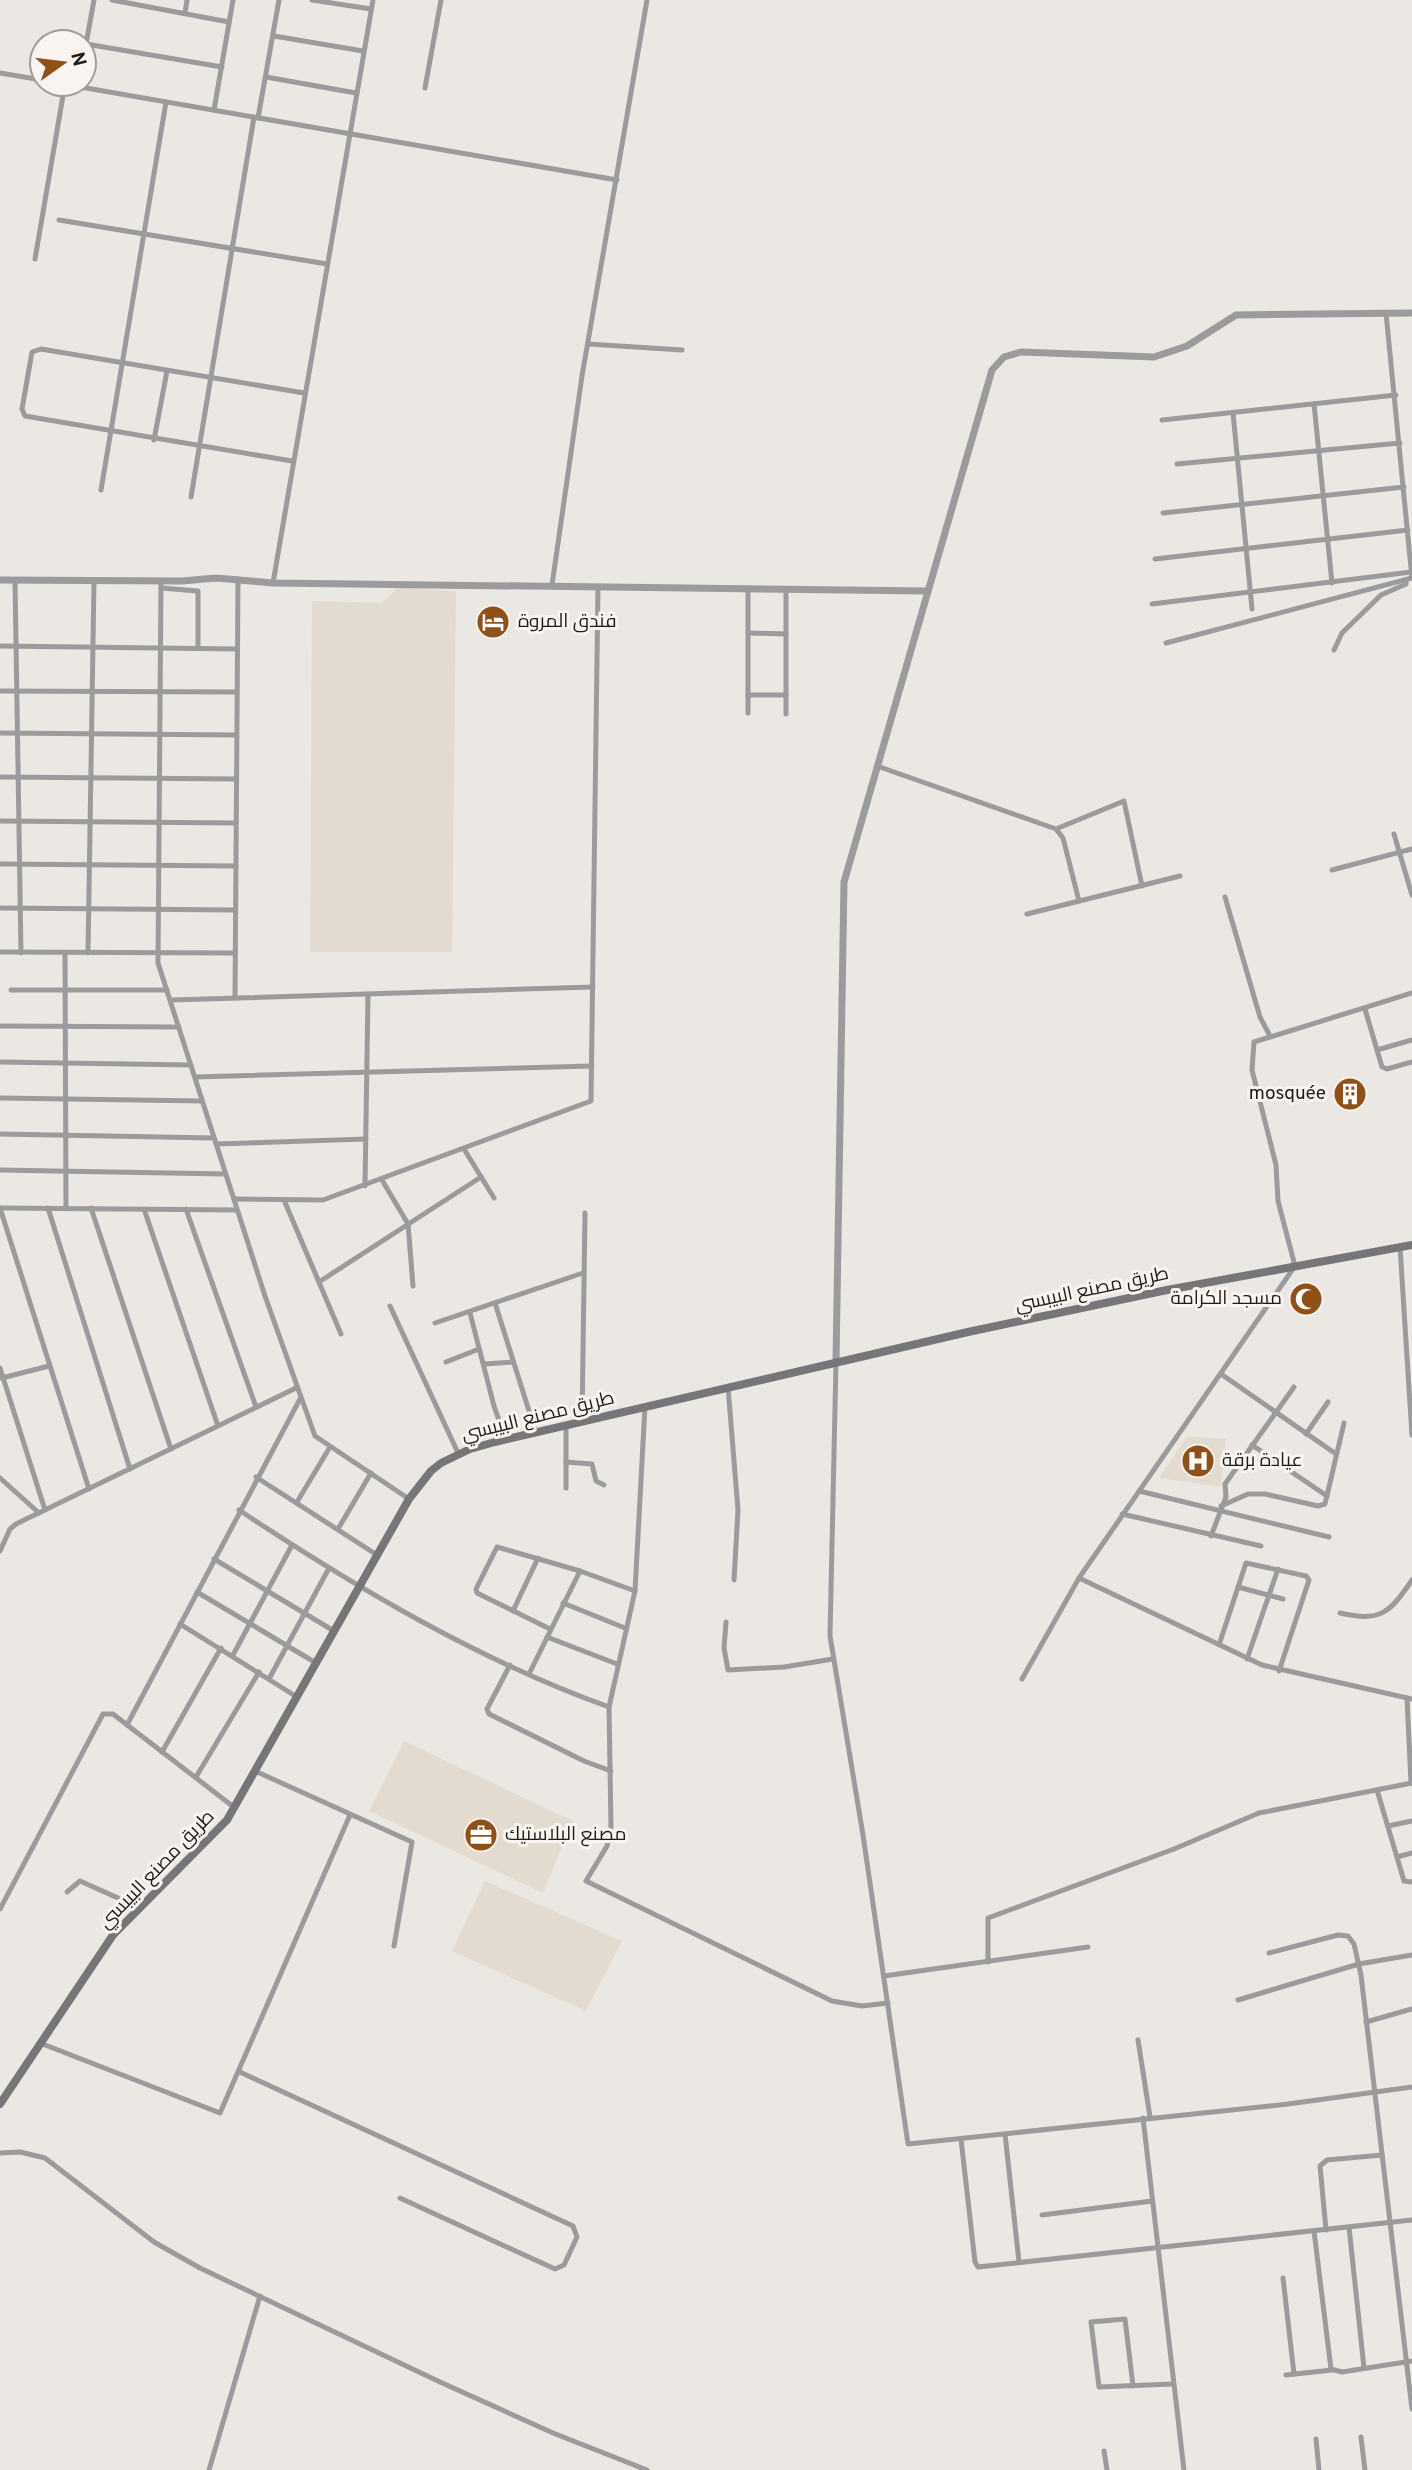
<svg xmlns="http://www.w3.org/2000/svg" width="1412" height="2470" viewBox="0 0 1412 2470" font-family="Overpass,Cairo,sans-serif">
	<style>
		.built { fill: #e4dbd0 }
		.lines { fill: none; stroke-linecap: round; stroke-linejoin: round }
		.minor { stroke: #9b9b9d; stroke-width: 5 }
		.tertiary { stroke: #9b9b9d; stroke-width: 7 }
		.secondary { stroke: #767679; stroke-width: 8 }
		.labels { text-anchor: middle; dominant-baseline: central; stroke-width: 6; stroke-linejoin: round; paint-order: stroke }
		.poi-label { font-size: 19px; fill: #1e1d1b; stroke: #f9f4ef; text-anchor: start }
		.street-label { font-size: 19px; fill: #1e1d1b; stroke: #f9f4ef }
	</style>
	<rect width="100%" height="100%" fill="#ebe7e2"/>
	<g class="built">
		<path d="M399 586 456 592 452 952H310L312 601 382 603Z"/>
		<path d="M1187 1436 1226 1439 1221 1487 1159 1478Z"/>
		<path d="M404 1741 573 1821 543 1893 369 1811Z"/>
		<path d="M485 1881 622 1941 586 2011 452 1951Z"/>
	</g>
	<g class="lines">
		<g class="minor">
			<path d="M112 0 229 22"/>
			<path d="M312 0 371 9"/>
			<path d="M185 13 187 0"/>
			<path d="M274 36 363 51"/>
			<path d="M86 44 222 67"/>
			<path d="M84 55 94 0"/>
			<path d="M0 73 42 80"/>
			<path d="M266 77 356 93"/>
			<path d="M63 84 617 180"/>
			<path d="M425 88 441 0"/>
			<path d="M214 110 233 0"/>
			<path d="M258 118 279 0"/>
			<path d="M59 220 327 264"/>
			<path d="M35 259 65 84"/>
			<path d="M1386 313 1412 578"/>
			<path d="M588 344 682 350"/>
			<path d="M1314 404 1332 583"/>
			<path d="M1233 413 1252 609"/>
			<path d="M1162 420 1396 395"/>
			<path d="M154 440 167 371"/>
			<path d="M292 461 25 416 22 409 32 352 41 349 304 393"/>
			<path d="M1177 464 1400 443"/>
			<path d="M101 490 166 102"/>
			<path d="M191 497 254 117"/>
			<path d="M1163 513 1404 487"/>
			<path d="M1155 559 1408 530"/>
			<path d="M15 580 21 953"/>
			<path d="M161 581 158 963 265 1296 315 1436 409 1499"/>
			<path d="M273 583 373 0"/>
			<path d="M552 585 582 376 647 0"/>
			<path d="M161 588 198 591V648"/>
			<path d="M1152 604 1411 572"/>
			<path d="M748 633 786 634"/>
			<path d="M1166 643 1412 578"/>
			<path d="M0 646 237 649"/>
			<path d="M1334 650 1342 633 1381 595 1406 584V580"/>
			<path d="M0 691 237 692"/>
			<path d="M748 695H786"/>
			<path d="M748 713V589"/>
			<path d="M786 714V589"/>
			<path d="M0 733 236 735"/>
			<path d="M877 766 1056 829 1063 838 1079 901"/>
			<path d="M0 777 236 779"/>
			<path d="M0 821 236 823"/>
			<path d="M1056 829 1124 801 1142 886"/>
			<path d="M1394 834 1412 895"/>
			<path d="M0 864 236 866"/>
			<path d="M1332 870 1412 849"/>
			<path d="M1225 897 1260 1017 1270 1036"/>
			<path d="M0 908 235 910"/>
			<path d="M1027 914 1180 876"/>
			<path d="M0 952 235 953"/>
			<path d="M65 953 66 1208"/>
			<path d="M88 953 94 581"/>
			<path d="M11 990H167"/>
			<path d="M235 997 238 579"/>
			<path d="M171 1000 593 987"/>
			<path d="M1365 1009 1382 1067 1387 1069 1412 1062"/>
			<path d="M0 1026 179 1027"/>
			<path d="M1377 1050 1412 1040"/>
			<path d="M0 1062 191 1065"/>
			<path d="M195 1077 592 1066"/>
			<path d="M0 1098 202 1101"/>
			<path d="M0 1134 214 1138"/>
			<path d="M216 1144 366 1139"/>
			<path d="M464 1149 494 1198"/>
			<path d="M0 1170 225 1174"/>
			<path d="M382 1180 408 1224 413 1286"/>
			<path d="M365 1186 368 994"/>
			<path d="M234 1199 323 1200 591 1101 598 586"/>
			<path d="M284 1200 341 1334"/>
			<path d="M0 1208 89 1489"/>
			<path d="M0 1208 237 1210"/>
			<path d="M48 1208 130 1469"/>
			<path d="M91 1208 171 1449"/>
			<path d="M144 1209 218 1426"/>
			<path d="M186 1209 256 1407"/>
			<path d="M1400 1247 1412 1435"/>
			<path d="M319 1282 481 1177"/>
			<path d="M495 1303 536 1433"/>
			<path d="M390 1306 458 1453"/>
			<path d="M470 1313 494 1406 506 1440"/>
			<path d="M435 1323 583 1273"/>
			<path d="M446 1362 479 1349"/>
			<path d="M836 1362 830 1636 863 1835 908 2144 1288 2104 1412 2087"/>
			<path d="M485 1364 513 1362"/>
			<path d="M0 1368 45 1510"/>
			<path d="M1221 1374 1336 1454"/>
			<path d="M2 1378 49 1366"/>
			<path d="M728 1387 738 1510 734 1580"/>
			<path d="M645 1406 635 1591 609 1707 611 1827 607 1846 586 1881 832 2001 862 2006 888 2003"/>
			<path d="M582 1422 585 1213"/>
			<path d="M1306 1434 1328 1402"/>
			<path d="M1252 1445 1327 1496"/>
			<path d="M566 1462 592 1464 596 1481 604 1485"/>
			<path d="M256 1477 377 1555"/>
			<path d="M0 1478 39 1513"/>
			<path d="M566 1488V1425"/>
			<path d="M1139 1491 1329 1537"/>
			<path d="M297 1502 330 1447"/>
			<path d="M1221 1506 1248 1494H1265L1318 1506 1325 1504 1344 1423"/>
			<path d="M239 1510C355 1587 478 1660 609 1707"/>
			<path d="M1122 1514 1261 1546"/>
			<path d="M338 1529 371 1473"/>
			<path d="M1211 1536 1226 1497 1225 1484 1294 1387"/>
			<path d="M0 1551 10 1529 16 1524 296 1388"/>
			<path d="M214 1559 334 1631"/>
			<path d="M1079 1578 1262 1665 1412 1699"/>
			<path d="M1238 1587 1283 1599"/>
			<path d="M197 1592 316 1663"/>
			<path d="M563 1603 625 1628"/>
			<path d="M513 1611 538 1558"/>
			<path d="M1340 1613C1380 1622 1389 1614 1412 1580"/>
			<path d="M726 1622 724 1648 728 1670 784 1667 833 1659"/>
			<path d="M180 1624 297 1697"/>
			<path d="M550 1629 477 1593 476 1589 497 1547 580 1571 635 1591"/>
			<path d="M547 1637 617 1664"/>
			<path d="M1219 1645 1246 1563 1306 1576 1309 1580 1279 1671"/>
			<path d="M233 1655 292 1545"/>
			<path d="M1247 1659 1278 1569"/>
			<path d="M510 1665 487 1709 489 1714 584 1761 611 1771"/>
			<path d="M529 1674 580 1571"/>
			<path d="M269 1679 329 1568"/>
			<path d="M1022 1679 1079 1578 1295 1266 1278 1201 1276 1165 1252 1070 1254 1042 1412 993"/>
			<path d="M1407 1698 1411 1783"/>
			<path d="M127 1725 300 1399"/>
			<path d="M162 1752 221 1648"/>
			<path d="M255 1771 412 1842 394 1946"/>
			<path d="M196 1777 259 1672"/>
			<path d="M1377 1790 1404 1881 1412 1882"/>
			<path d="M1388 1826 1412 1821"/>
			<path d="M1397 1857 1412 1853"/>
			<path d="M67 1892 80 1881 138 1907"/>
			<path d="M0 1909 103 1714H113L235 1808"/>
			<path d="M1269 1953 1338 1935 1348 1936 1354 1944 1361 1975 1412 2409"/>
			<path d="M988 1962V1918L1174 1849 1259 1813 1412 1783"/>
			<path d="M884 1976 1088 1947"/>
			<path d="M1238 2000 1359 1964 1412 1955"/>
			<path d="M1366 2022 1412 2009"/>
			<path d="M1138 2040 1150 2117"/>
			<path d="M40 2043 220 2113 350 1815"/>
			<path d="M240 2072 573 2226 577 2237 564 2265 555 2269 400 2198"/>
			<path d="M1143 2118 1184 2470"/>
			<path d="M1005 2134 1019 2262"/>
			<path d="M961 2139 975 2262 978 2267 1412 2220"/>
			<path d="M0 2153 20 2152 45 2158 154 2242 200 2268 440 2382 553 2433 647 2470"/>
			<path d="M1042 2215 1152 2201"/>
			<path d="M1349 2227 1364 2368"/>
			<path d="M1326 2230 1320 2166 1327 2160 1382 2155"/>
			<path d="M1314 2231 1331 2369 1342 2372 1412 2361"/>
			<path d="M1283 2278 1294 2374"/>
			<path d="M1286 2375 1332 2370"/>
			<path d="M1133 2386 1125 2319 1091 2322 1099 2387 1173 2384"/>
			<path d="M1361 2437 1365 2470"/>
			<path d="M1316 2439 1319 2470"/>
			<path d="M1104 2451 1107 2470"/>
			<path d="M209 2470 260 2296"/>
		</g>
		<g class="tertiary">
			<path d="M0 580 182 581 216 578 273 583 928 591"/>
			<path d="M836 1361 844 882 992 370 1004 357 1021 352 1154 357 1187 346 1236 315 1412 313"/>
		</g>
		<path class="secondary" d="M0 2104 113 1935 227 1820 409 1499 431 1471 441 1463 470 1449 495 1442 968 1332 1167 1290 1412 1245"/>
	</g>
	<defs>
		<symbol id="hotel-disc" viewBox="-11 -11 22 22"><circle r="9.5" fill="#905118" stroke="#f9f4ef"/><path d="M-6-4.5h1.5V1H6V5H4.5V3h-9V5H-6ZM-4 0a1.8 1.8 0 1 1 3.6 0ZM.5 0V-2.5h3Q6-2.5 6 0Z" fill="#fff"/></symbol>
		<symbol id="building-disc" viewBox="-11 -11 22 22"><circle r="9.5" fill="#905118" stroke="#f9f4ef"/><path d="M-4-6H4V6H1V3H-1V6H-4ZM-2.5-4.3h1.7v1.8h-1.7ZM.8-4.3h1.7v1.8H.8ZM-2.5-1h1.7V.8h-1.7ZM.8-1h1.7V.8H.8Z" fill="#fff"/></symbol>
		<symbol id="mosque-disc" viewBox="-11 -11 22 22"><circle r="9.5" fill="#905118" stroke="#f9f4ef"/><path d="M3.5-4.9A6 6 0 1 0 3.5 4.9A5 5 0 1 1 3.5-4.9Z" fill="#fff"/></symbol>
		<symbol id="hospital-disc" viewBox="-11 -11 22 22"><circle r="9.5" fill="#905118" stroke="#f9f4ef"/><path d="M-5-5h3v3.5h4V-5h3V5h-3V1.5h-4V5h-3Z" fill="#fff"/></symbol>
		<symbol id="office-disc" viewBox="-11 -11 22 22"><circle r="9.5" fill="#905118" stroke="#f9f4ef"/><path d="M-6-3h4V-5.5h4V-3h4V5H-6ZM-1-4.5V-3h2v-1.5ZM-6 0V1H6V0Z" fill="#fff"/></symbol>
	</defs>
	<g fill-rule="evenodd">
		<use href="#hotel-disc" x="474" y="603" width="38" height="38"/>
		<use href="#building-disc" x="1331" y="1075" width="38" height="38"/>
		<use href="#mosque-disc" x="1287" y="1280" width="38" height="38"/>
		<use href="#hospital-disc" x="1179" y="1442" width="38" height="38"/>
		<use href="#office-disc" x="462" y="1816" width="38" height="38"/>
	</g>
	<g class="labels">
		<g class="poi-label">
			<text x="518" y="622">فندق المروة</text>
			<text x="1326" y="1094" text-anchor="end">mosquée</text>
			<text x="1282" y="1299" text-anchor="end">مسجد الكرامة</text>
			<text x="1222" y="1461">عيادة برقة</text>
			<text x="505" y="1835">مصنع البلاستيك</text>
		</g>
		<g class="street-label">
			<text transform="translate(1092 1290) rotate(-12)">طريق مصنع البيبسي</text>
			<text transform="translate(538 1417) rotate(-14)">طريق مصنع البيبسي</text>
			<text transform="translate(157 1870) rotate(-46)">طريق مصنع البيبسي</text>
		</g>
	</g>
	<g transform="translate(63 63) rotate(76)"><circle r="33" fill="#f9f4ef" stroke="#a19e9a" stroke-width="2"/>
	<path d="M0-5L12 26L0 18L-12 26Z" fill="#905118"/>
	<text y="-10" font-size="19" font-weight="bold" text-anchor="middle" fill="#1e1d1b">N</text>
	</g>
</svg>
